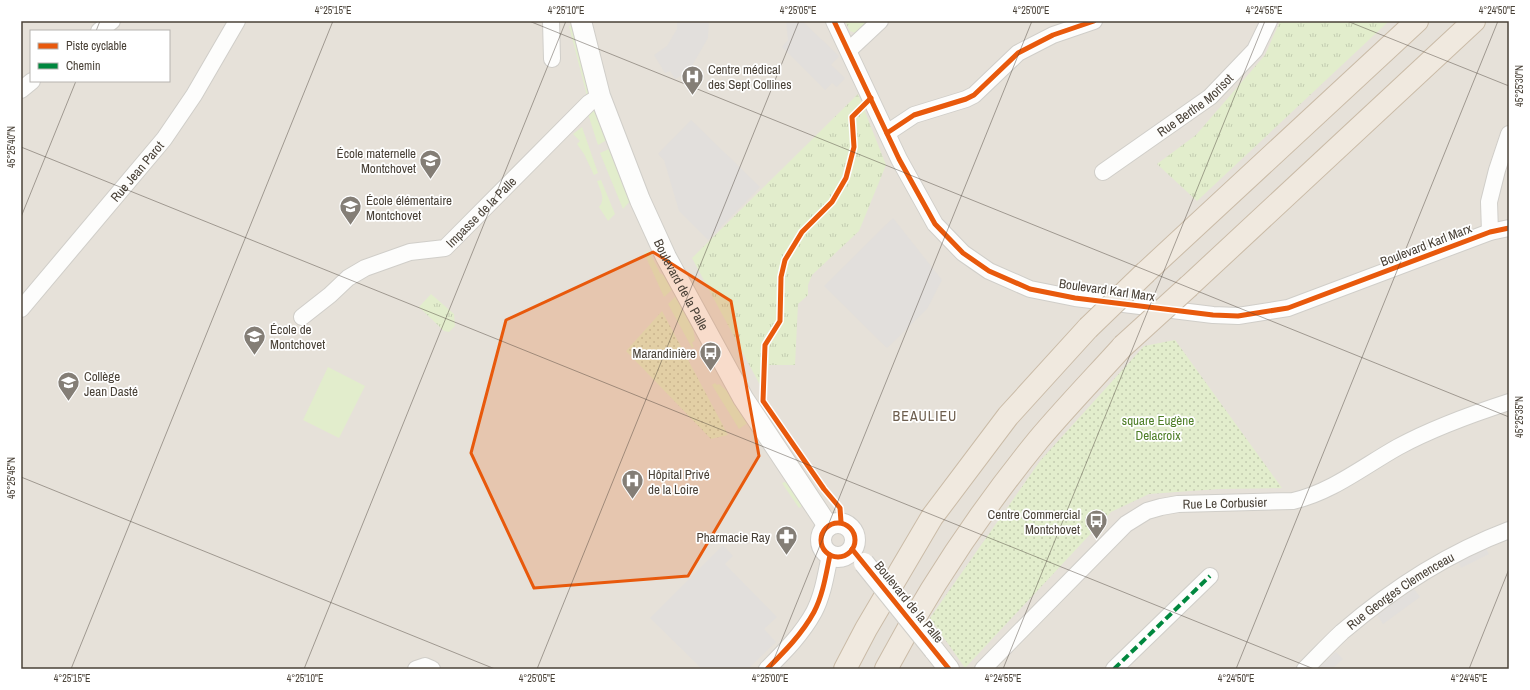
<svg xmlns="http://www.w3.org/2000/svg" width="1530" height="690" viewBox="0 0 1530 690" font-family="'Archivo Narrow',sans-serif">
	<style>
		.residential { fill: #e6e1d9; fill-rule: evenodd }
		.grass { fill: #e2edcc }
		.park { fill: url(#park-tufts) }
		.garden { fill: url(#garden-dots) }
		.parking { fill: #e2dfdc }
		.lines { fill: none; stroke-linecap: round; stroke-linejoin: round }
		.minor-casing { stroke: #d0cec9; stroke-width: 18 }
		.tertiary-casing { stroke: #d0cec9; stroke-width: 22 }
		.trunk-casing { stroke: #cabba7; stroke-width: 24 }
		.minor { stroke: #fdfdfc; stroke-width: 16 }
		.tertiary { stroke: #fdfdfc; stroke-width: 20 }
		.trunk { stroke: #f0e9df; stroke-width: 22 }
		.tertiary-bridge-casing { stroke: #d0cec9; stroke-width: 22; stroke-linecap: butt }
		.trunk-bridge-casing { stroke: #cabba7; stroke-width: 24; stroke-linecap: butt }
		.tertiary-bridge { stroke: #fdfdfc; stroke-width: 20 }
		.trunk-bridge { stroke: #f0e9df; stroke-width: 22 }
		.quiet { stroke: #00873e; stroke-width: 4; stroke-dasharray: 8 4; stroke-linecap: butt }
		.cycleway-casing { stroke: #fff; stroke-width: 8 }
		.cycleway { stroke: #e8590c; stroke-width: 5 }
		.marked { fill: #e8590c; fill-opacity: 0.2; stroke: #e8590c; stroke-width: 3; stroke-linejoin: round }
		.ticks { fill: none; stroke: #494137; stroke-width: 1; stroke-opacity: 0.45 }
		.labels { text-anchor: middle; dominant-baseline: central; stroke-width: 3.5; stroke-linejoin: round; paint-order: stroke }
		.poi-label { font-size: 13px; fill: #494137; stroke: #fff; text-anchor: start }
		.street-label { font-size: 13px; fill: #494137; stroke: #fff }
		.park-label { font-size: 13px; fill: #4e7e27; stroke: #fff }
		.neighbourhood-label { font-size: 14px; letter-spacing: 1px; fill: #6d5e4e; stroke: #fff }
		.neatline { fill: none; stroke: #494137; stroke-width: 1.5 }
		.ticks-label { font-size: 10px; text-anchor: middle; fill: #494137 }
	</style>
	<defs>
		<pattern id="park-tufts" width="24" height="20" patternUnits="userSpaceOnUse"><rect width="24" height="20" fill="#e2edcc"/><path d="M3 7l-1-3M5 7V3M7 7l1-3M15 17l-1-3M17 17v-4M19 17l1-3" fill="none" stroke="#c3ccb0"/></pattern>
		<pattern id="garden-dots" width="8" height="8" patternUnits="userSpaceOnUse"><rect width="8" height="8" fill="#e2edcc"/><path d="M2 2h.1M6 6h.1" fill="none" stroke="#c3ccb0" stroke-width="1.8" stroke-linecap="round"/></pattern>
	</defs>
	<rect width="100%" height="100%" fill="#f2f0ec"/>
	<path class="residential" d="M21 21H1509V669H21ZM31 31H169V81H31Z"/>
	<g class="grass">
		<path d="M573 25 590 91 587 96 569 26Z"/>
		<path d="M592 110H595L607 140 598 145 588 114Z"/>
		<path d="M582 127 598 173 594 175 584 154 577 144 580 141 573 134Z"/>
		<path d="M609 149 632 199 623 209 600 153Z"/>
		<path d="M601 180 615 214 608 221 599 207C606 199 600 190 597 181Z"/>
		<path d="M649 251 660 273 668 278 674 288 664 297 644 253Z"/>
		<path d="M677 295 692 322 695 340 692 343 694 347 692 348 668 304Z"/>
		<path d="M328 367 365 386 339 438 303 420Z"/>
		<path d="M715 383 717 385 719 384 734 397 749 422 739 429 712 385Z"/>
		<path d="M785 482 789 484 803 505 799 508 782 483Z"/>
	</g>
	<g class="park">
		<path d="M845 21H873L858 34 850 31Z"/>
		<path d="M1280 21H1389L1197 201 1157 164 1196 135 1265 55Z"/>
		<path d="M858 94 886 165 859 231 812 275 808 285V295L798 304 795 365H769L767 383 760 385 692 258Z"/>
		<path d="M431 294 454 314 455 326 449 332 444 331 419 307Z"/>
	</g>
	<g class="garden">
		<path d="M662 311 728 435 711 439 626 351Z"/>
		<path d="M1175 340 1282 488 1219 489 1149 494 1111 512 965 668 930 618 1040 461 1144 346Z"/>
	</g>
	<g class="parking">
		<path d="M677 21H709L708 38 689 71 675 79 670 71 665 73 654 55 667 46 677 29Z"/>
		<path d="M786 21H802L839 56 831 65 845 78 837 87 832 83 825 90 782 47 788 40Z"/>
		<path d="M691 120 760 187 708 240 679 211 664 160 658 154Z"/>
		<path d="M893 218 942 280 927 309 887 348 824 286Z"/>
		<path d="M723 545 733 556 725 564 777 617 764 629 776 642 748 669H702L650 618Z"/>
		<path d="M1484 546 1489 554 1461 568 1457 559Z"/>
		<path d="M1414 589 1420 597 1383 624 1377 615Z"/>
		<path d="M1336 652 1343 659 1332 669H1317Z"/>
	</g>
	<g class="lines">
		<defs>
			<g id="minor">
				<path d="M551 21 552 59"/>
				<path d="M834 21 899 159 935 224 963 253 989 271 1030 289 1075 298 1213 315 1238 316 1288 308 1490 232 1509 228"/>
				<path d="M99 31 112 21"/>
				<path d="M849 50 880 21"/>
				<path d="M21 90 32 81"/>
				<path d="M887 133 914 115 966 99 974 95 1018 53 1053 35 1094 21"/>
				<path id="s1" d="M1103 172 1210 97 1255 50 1269 21"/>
				<path d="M1490 232 1489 202 1497 170 1509 134"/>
				<path id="s2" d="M21 309 164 139 194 95 237 21"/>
				<path id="s3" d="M302 317 330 295 348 278 365 268 410 252 445 248 589 103 600 96"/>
				<path d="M416 669 425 666 432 669"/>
				<path d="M767 669C785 651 802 634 814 612 823 595 826 574 830 555"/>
				<path id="s4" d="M983 669 1126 524 1147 511 1161 507 1178 504 1293 501C1332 492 1364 466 1398 447 1433 428 1472 414 1509 402"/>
				<path d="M1114 669 1210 576"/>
				<path id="s5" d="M1305 669C1317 657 1329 644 1342 632 1391 590 1448 553 1509 530"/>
			</g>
			<g id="tertiary">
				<path id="s6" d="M581 21 600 96 640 200 666 257 743 398 828 526"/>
				<circle cx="838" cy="540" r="17"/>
				<path d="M934 650 949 669"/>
			</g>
			<g id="trunk">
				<path d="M1146 272 1417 21"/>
				<path d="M1189 286 1474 21"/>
				<path d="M845 669 866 629 932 517 1008 416 1088 328"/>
				<path d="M886 669C929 588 981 510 1039 439 1066 407 1095 377 1123 346"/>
			</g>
		</defs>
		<use href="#minor" class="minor-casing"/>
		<use href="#tertiary" class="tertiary-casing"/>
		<use href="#trunk" class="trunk-casing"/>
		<use href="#minor" class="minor"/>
		<use href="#tertiary" class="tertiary"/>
		<use href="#trunk" class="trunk"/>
		<defs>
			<path id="tertiary-bridge" d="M864 563 934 650"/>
			<g id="trunk-bridge">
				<path d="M1088 328 1146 272"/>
				<path d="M1123 346 1189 286"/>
			</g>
		</defs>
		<use href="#tertiary-bridge" class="tertiary-bridge-casing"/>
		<use href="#trunk-bridge" class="trunk-bridge-casing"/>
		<use href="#tertiary-bridge" class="tertiary-bridge"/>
		<use href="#trunk-bridge" class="trunk-bridge"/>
		<path class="quiet" d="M1114 669 1210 576"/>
		<defs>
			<g id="cycleway">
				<path d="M834 21 899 159 935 224 963 253 989 271 1030 289 1075 298 1213 315 1238 316 1288 308 1490 232 1509 228"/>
				<path d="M887 133 914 115 966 99 974 95 1018 53 1053 35 1094 21"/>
				<path d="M841 522 840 508 824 489 763 401 765 345 780 321 781 277 785 260 802 232 832 202 846 178 854 147 852 117 871 98"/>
				<circle cx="838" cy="540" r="17"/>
				<path d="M852 549 949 669"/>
				<path d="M767 669C785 651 802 634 814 612 823 595 826 574 830 555"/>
			</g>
		</defs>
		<use href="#cycleway" class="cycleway-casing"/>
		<use href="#cycleway" class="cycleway"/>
	</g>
	<path class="marked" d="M653 252 731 301 759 456 688 576 534 588 471 453 506 320Z"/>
	<path class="ticks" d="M529 21 1509 417M1347 21 1509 86M96 31 100 21M21 147 1314 669M21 217 76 81M21 477 495 669M71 669 333 21M304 669 566 21M537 669 799 21M770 669 1032 21M1003 669 1265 21M1236 669 1498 21M1469 669 1509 569"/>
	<defs>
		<symbol id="hospital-pin" viewBox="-11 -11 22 30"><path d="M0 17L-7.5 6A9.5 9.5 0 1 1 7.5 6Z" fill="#847e76" stroke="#fff"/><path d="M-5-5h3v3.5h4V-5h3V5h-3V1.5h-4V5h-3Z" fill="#fff"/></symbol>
		<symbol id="school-pin" viewBox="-11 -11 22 30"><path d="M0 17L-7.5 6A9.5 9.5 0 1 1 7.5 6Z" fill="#847e76" stroke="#fff"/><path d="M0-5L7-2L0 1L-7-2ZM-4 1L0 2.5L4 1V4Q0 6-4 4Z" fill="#fff"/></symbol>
		<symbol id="bus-pin" viewBox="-11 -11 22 30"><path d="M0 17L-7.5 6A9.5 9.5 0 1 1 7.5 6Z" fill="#847e76" stroke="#fff"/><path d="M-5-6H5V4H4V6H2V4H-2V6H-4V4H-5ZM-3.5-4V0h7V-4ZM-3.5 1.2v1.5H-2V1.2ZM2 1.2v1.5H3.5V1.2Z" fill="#fff"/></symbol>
		<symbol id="pharmacy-pin" viewBox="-11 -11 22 30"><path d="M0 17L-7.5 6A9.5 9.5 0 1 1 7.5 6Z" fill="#847e76" stroke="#fff"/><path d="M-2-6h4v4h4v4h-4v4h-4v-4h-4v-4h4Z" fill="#fff"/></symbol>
	</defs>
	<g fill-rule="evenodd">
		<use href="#hospital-pin" x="680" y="64" width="25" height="34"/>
		<use href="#school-pin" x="418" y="148" width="25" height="34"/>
		<use href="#school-pin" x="338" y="194" width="25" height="34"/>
		<use href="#school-pin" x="242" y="324" width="25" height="34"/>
		<use href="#bus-pin" x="698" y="340" width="25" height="34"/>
		<use href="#school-pin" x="56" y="370" width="25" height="34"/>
		<use href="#hospital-pin" x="620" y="468" width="25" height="34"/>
		<use href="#bus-pin" x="1084" y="508" width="25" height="34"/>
		<use href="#pharmacy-pin" x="774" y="524" width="25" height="34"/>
	</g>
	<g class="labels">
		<g class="poi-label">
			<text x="708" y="69">Centre médical<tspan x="708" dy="15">des Sept Collines</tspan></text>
			<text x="416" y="153" text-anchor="end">École maternelle<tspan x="416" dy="15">Montchovet</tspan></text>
			<text x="366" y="200">École élémentaire<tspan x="366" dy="15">Montchovet</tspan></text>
			<text x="270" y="329">École de<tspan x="270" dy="15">Montchovet</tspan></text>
			<text x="696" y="353" text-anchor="end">Marandinière</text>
			<text x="84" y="376">Collège<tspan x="84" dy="15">Jean Dasté</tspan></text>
			<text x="648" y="474">Hôpital Privé<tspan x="648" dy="15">de la Loire</tspan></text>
			<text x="1080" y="514" text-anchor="end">Centre Commercial<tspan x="1080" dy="15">Montchovet</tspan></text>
			<text x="770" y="537" text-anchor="end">Pharmacie Ray</text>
		</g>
		<g class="street-label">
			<text stroke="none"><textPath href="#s1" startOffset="114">Rue Berthe Morisot</textPath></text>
			<text stroke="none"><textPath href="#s2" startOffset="180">Rue Jean Parot</textPath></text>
			<text stroke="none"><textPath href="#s3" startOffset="214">Impasse de la Palle</textPath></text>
			<text transform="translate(1426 245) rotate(-21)">Boulevard Karl Marx</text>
			<text stroke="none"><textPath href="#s6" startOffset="283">Boulevard de la Palle</textPath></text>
			<text transform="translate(1107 290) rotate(8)">Boulevard Karl Marx</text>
			<text stroke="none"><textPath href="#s4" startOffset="307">Rue Le Corbusier</textPath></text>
			<text stroke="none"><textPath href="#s5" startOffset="124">Rue Georges Clemenceau</textPath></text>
			<text transform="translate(909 602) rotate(51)">Boulevard de la Palle</text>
		</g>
		<g class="park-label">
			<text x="1158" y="420">square Eugène<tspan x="1158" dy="15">Delacroix</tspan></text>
		</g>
		<g class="neighbourhood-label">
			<text x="925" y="416">BEAULIEU</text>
		</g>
	</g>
	<rect width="1530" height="690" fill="none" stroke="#ffffff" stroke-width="44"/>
	<rect x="30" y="30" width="140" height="52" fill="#ffffff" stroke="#b6b3af"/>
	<rect x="38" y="43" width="20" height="6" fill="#e8590c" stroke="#b6b3af"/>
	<text x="66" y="50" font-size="12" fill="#494137">Piste cyclable</text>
	<rect x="38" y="63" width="20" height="6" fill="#00873e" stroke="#b6b3af"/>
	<text x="66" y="70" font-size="12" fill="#494137">Chemin</text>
	<rect x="22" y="22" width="1486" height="646" class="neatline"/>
	<g class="ticks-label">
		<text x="333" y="14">4°25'15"E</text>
		<text x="566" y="14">4°25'10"E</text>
		<text x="798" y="14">4°25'05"E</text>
		<text x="1031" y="14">4°25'00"E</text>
		<text x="1264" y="14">4°24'55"E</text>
		<text x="1497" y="14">4°24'50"E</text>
		<text transform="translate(1519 86) rotate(-90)" y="4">45°25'30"N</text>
		<text transform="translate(11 147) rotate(-90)" y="4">45°25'40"N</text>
		<text transform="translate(1519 417) rotate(-90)" y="4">45°25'35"N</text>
		<text transform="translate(11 478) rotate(-90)" y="4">45°25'45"N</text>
		<text x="72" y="682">4°25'15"E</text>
		<text x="305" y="682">4°25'10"E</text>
		<text x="537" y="682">4°25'05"E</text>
		<text x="770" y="682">4°25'00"E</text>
		<text x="1003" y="682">4°24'55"E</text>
		<text x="1236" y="682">4°24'50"E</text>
		<text x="1469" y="682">4°24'45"E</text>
	</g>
</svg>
